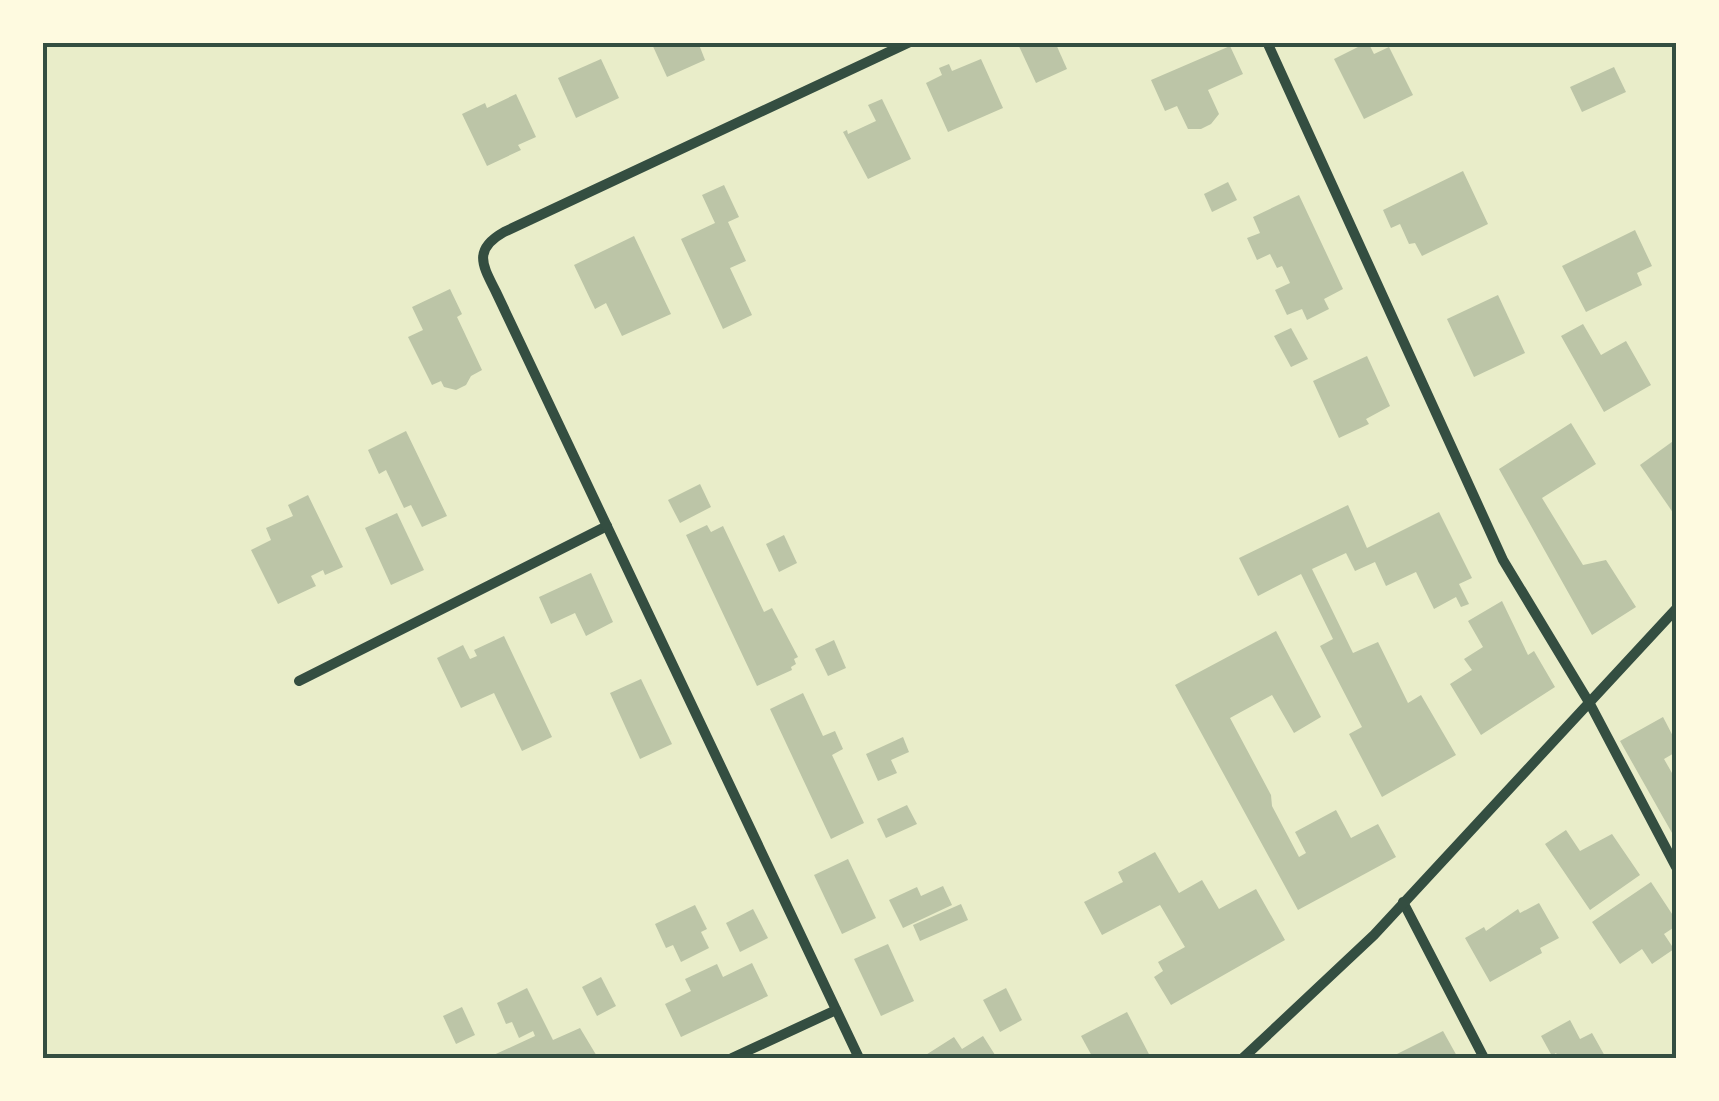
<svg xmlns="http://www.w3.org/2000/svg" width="1719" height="1101" viewBox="0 0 1719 1101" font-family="Karla,sans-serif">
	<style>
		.building { fill: #bcc5a7 }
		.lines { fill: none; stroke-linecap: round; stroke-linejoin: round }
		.minor { stroke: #344e41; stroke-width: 10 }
		.neatline { fill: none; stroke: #344e41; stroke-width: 4 }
	</style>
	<rect width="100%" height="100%" fill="#e9edc9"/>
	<g class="building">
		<path d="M651 42H698L705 60 667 77Z"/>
		<path d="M1017 42H1055L1067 69 1036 83Z"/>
		<path d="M1368 42 1374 54 1389 47 1413 95 1364 119 1334 59Z"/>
		<path d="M1230 46 1243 74 1208 90 1219 114 1211 124 1201 129H1188L1177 106 1165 111 1151 80Z"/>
		<path d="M601 59 619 98 576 118 558 78Z"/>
		<path d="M981 59 1003 108 948 132 926 83 942 75 939 68 949 64 952 71Z"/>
		<path d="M1614 67 1626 92 1582 112 1570 87Z"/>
		<path d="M516 94 536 137 518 145 521 150 487 166 462 114 485 103 487 108Z"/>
		<path d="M882 99 911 159 868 179 843 132 847 130 848 134 876 121 868 105Z"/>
		<path d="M1463 171 1488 224 1422 256 1415 243 1409 244 1400 224 1391 228 1383 210Z"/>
		<path d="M1228 182 1237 200 1212 212 1204 194Z"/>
		<path d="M724 185 739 217 728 222 746 261 730 268 752 315 723 329 681 239 715 223 702 195Z"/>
		<path d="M1299 195 1343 289 1324 299 1329 309 1307 320 1302 309 1287 315 1275 290 1290 283 1282 266 1277 268 1270 254 1257 260 1247 238 1260 233 1253 217Z"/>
		<path d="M1635 230 1652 266 1637 273 1642 285 1586 312 1562 266Z"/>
		<path d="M634 236 671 314 622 336 606 303 595 309 574 265Z"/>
		<path d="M450 289 462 314 457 317 482 370 471 376 466 385 456 390 444 387 441 381 432 385 408 337 423 330 412 307Z"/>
		<path d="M1498 295 1525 353 1474 377 1447 319Z"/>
		<path d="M1583 324 1601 355 1626 341 1651 385 1604 412 1561 336Z"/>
		<path d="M1291 328 1308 359 1291 367 1274 336Z"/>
		<path d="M1367 356 1390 406 1366 419 1369 424 1339 438 1313 381Z"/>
		<path d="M1571 423 1596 464 1542 498 1583 565 1606 560 1636 607 1592 635 1499 469Z"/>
		<path d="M406 431 447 516 422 527 411 505 404 508 386 470 379 474 368 450Z"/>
		<path d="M1676 439V517L1640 465Z"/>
		<path d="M700 484 711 507 680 523 668 500Z"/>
		<path d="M308 495 343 567 325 575 323 570 311 576 316 586 278 604 251 550 271 540 266 528 293 516 288 505Z"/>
		<path d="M1348 505 1367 548 1439 512 1472 578 1459 584 1469 604 1461 607 1456 597 1434 609 1416 572 1386 586 1375 562 1355 571 1346 553 1312 569 1353 653 1378 642 1408 703 1421 695 1456 755 1382 797 1349 734 1362 727 1320 646 1333 639 1301 574 1258 596 1239 558Z"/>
		<path d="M397 513 424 570 391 585 365 528Z"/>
		<path d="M707 525 711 532 723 526 764 612 772 608 798 657 794 659 796 664 791 667 792 670 757 686 686 535Z"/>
		<path d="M784 535 797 563 779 572 766 544Z"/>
		<path d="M591 573 613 622 586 636 575 613 551 624 539 597Z"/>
		<path d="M1502 601 1528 655 1534 651 1555 687 1481 735 1450 684 1472 670 1464 659 1483 647 1468 621Z"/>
		<path d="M1276 631 1321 717 1294 733 1272 695 1230 718 1271 795 1272 806 1299 857 1306 853 1295 832 1336 810 1351 838 1378 824 1396 857 1298 910 1175 685Z"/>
		<path d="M504 636 552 737 522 751 494 693 461 708 437 658 463 645 470 659 477 656 474 650Z"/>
		<path d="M834 640 846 668 828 676 815 649Z"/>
		<path d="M641 679 672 744 640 759 610 693Z"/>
		<path d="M803 693 823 736 835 731 843 749 832 755 864 823 831 839 770 709Z"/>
		<path d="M1663 717 1676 742V752L1664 759 1676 780V840L1620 741Z"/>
		<path d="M903 737 909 752 891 760 897 773 878 781 866 754Z"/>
		<path d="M907 805 917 824 886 838 877 819Z"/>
		<path d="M1566 830 1580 851 1612 834 1640 875 1590 910 1545 844Z"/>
		<path d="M1155 852 1179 893 1202 880 1219 909 1256 889 1285 940 1171 1005 1154 977 1163 971 1158 962 1185 947 1160 905 1102 935 1084 902 1123 882 1118 872Z"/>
		<path d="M848 859 876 918 842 934 814 875Z"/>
		<path d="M1651 882 1676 920V926L1664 934 1674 949 1652 964 1642 949 1620 964 1592 922Z"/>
		<path d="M943 886 952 905 903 928 889 900 917 887 921 896Z"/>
		<path d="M1539 903 1559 938 1540 948 1542 953 1490 982 1465 938 1484 927 1486 931 1518 909 1520 913Z"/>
		<path d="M961 904 968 920 920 941 913 925Z"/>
		<path d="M695 905 707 929 701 932 709 948 681 962 673 945 666 948 655 924Z"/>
		<path d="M753 909 768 938 740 952 726 923Z"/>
		<path d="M888 944 914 1001 881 1016 854 959Z"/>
		<path d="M752 963 768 996 681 1037 665 1004 691 991 685 979 717 964 723 977Z"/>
		<path d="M601 977 616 1006 597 1016 582 987Z"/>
		<path d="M527 988 553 1040 580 1028 598 1058H487L535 1036 533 1031 519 1038 512 1022 506 1024 497 1003Z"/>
		<path d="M1006 988 1022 1020 1000 1032 983 1000Z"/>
		<path d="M462 1007 475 1035 456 1044 443 1016Z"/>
		<path d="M1127 1012 1151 1058H1093L1081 1036Z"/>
		<path d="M1570 1020 1580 1039 1592 1033 1606 1058H1559L1556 1053 1552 1056 1541 1036Z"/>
		<path d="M1443 1031 1458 1058H1399L1397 1054Z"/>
		<path d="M983 1036 997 1058H921L954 1037 962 1049Z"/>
	</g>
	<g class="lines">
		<g class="minor">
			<path d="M1267 42 1503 560 1590 704 1676 867"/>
			<path d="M299 681 607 526"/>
			<path d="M1403 902 1484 1058"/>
			<path d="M732 1058 836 1010"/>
			<path d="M859 1058 496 292C483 266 472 250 504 232L910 42"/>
			<path d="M1243 1058 1374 935 1676 609"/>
		</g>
	</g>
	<rect width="1719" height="1101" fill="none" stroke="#fefae0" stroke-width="90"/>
	<rect x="45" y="45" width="1629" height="1011" class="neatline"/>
</svg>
